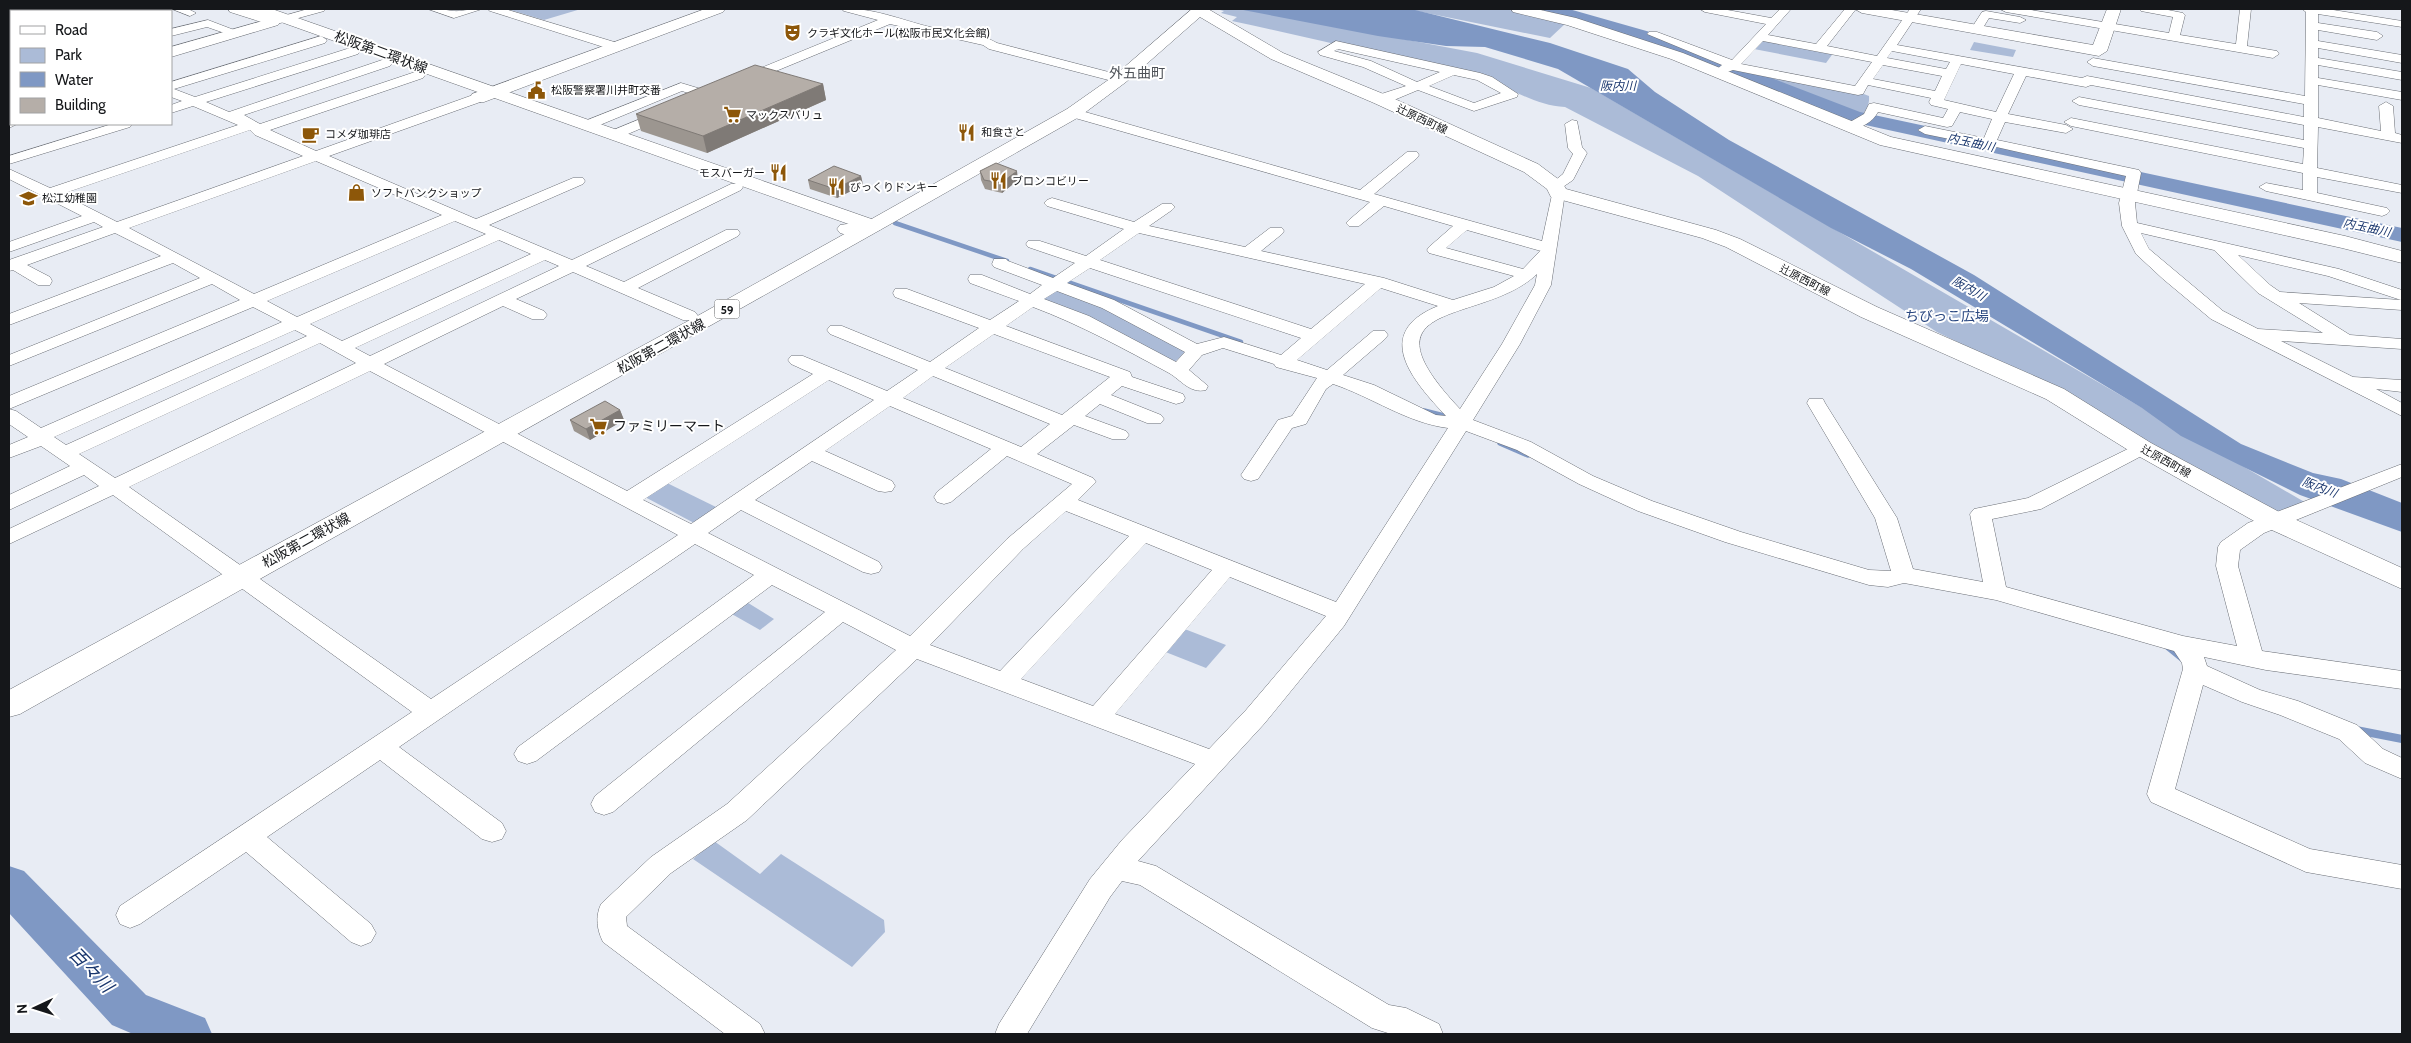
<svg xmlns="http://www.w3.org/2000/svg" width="2411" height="1043" viewBox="0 0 2411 1043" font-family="Cabin,'Noto Sans JP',sans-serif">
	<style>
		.green { fill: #abbbd7 }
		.water { fill: #7f98c4 }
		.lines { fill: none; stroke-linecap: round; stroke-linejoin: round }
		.stream-far2 { stroke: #7f98c4; stroke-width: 4.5 }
		.stream-far1 { stroke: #7f98c4; stroke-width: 5.5 }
		.stream { stroke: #7f98c4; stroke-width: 8 }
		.river { fill: #7f98c4; fill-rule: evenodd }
		.street-casing { stroke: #6a6e75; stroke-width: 1 }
		.secondary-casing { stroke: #6a6e75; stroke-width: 1 }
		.primary-casing { stroke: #6a6e75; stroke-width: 1 }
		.street { fill: #fff; fill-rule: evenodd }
		.secondary { fill: #fff; fill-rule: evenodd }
		.primary { fill: #fff; fill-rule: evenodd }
		.wall { fill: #9c9690 }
		.shaded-wall { fill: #7f7a76 }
		.building { fill: #b5aea8; stroke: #7f7a76 }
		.labels { text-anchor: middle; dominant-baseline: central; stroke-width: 4; stroke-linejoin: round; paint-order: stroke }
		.far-poi-label { font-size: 11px; fill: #15171a; stroke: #fff; text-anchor: start }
		.far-street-label { font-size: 11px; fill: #15171a; stroke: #fff }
		.far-water-label { font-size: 12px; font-style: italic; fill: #18356c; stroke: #fff }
		.shield { fill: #fff; stroke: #5b5d5f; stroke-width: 1 }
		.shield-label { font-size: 12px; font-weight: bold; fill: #15171a }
		.street-label { font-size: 14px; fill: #15171a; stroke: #fff }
		.far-quarter-label { font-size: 14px; fill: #4c5056; stroke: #fff }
		.park-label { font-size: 14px; fill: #294780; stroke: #fff }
		.poi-label { font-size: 14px; fill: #15171a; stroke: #fff; text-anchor: start }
		.near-water-label { font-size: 18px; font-style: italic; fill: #18356c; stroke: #fff }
	</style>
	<rect width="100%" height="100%" fill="#e8ecf4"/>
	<g class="green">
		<path d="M507 9H581L544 20Z"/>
		<path d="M1216 9H1244L1477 53 1591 88 2308 504 2279 514 2021 373 1937 332 1698 176 1565 107C1536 106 1514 89 1487 81 1402 60 1317 39 1232 21L1237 17 1221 13 1224 11Z"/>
		<path d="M1407 9H1505L1567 22 1550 38Z"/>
		<path d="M1762 39 1834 52 1826 63 1754 49Z"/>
		<path d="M1974 42 2016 50 2013 57 1970 50Z"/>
		<path d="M1738 69 1861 93 1869 96C1870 109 1862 119 1848 119L1733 71Z"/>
		<path d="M1056 288 1118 314 1186 351 1171 366 1039 300Z"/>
		<path d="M665 482 718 508 696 524 643 496Z"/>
		<path d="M745 601 774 619 760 630 730 613Z"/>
		<path d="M1182 628 1226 645 1206 668 1163 651Z"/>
		<path d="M714 841 760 874 781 854 884 920 885 932 852 967 693 859Z"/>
	</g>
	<path class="water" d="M1238 9H1411L1550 43 1628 69 1655 92 1729 140 1974 275 2241 444 2313 473 2341 479 2402 503V532L2300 495 2181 436 2142 408 1911 269 1831 228 1558 69 1485 47 1446 46 1378 36Z"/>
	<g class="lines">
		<g class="stream-far2">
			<path d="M895 223 1007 261"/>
			<path d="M1030 269 1241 342"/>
		</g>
		<g class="stream-far1">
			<path d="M1424 411 1452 418"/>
			<path d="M1500 443 1528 455"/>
			<path d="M2166 646 2182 659"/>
		</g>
		<path class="stream" d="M2356 730 2402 739"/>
		<g class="river">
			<path d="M1543 9H1569L1657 34 1860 112 2402 228V242L1847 121 1645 42 1545 13Z"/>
			<path d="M9 866 24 871 146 995 205 1018 212 1034H133L112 1025 9 913Z"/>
		</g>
		<defs>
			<g id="street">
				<path d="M69 9H89L87 11H68Z"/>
				<path d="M138 9H157L155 11H137Z"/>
				<path d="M172 9H188L196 13 190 16Z"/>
				<path d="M308 9H326L324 11 273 25 267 22 269 20Z"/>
				<path d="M428 9C437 8 444 10 453 11 462 12 472 8 482 9L454 18Z"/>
				<path d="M488 9H505L621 44 623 47 617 51 613 50 490 11Z"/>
				<path d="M842 9C872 7 901 20 930 27 950 32 979 32 997 43L1124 76 1126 79 1120 83 989 49 983 45 890 24 747 83H739L737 80 739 77 878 20 844 11Z"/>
				<path d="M1700 9H1722L1771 18 1780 9H1791L1768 35 1816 44 1845 9H1856L1827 46 1877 56 1910 9H1921L1897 45 2082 78 2087 76 2304 117V104L2093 66 2087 62 2093 58 2305 96 2306 12 2302 9H2327L2402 21V27L2318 14V23L2377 32 2383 36 2377 40 2318 30V41L2402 55V63L2318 48V58L2402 72V80L2318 65V78L2402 92V100L2318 85V118L2381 131 2379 106 2386 102 2393 106 2395 133 2402 135V143L2318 127 2317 168 2402 185V193L2317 177V193L2387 208 2390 211 2387 214 2382 216 2266 191 2259 187 2266 183 2303 190V173L2071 126 2064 122 2071 118 2303 164 2304 148 2079 105 2072 101 2079 97 2304 140V125L2091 85 2086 87 2026 76 2008 114 2066 125 2073 129 2066 133 2005 122 1997 140 2139 170 2141 173 2135 203 2137 223 2339 269 2402 290V310L2299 303 2350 335 2402 339V349L2281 341 2353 377 2402 380V392L2376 389 2402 403V416L2211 319 2163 279 2136 254 2122 226 2119 203 2126 176 1983 144 1979 145 1925 134 1918 130 1925 126 1984 138 1992 119 1960 112 1952 126 1947 127 1878 112C1873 122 1857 132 1845 129L1843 126 1864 114 1869 104 1874 103 1943 118 1948 109 1931 105 1929 102 1931 98 1868 85 1863 94 1858 95 1733 70 1722 74 1716 70 1722 65 1647 34 1649 32H1657L1732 60 1766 24 1705 12ZM1763 41 1872 62 1855 86 1741 64ZM1892 51 1950 62 1946 69 1887 58ZM1961 64 2014 74 1996 112 1944 100ZM1883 65 1942 76 1935 91 1873 79ZM2141 233 2214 250 2258 293 2323 333 2258 329 2223 311 2149 249ZM2238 255 2328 276 2401 300 2280 292 2270 285Z"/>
				<path d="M2000 9H2025L2169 33 2173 17 2141 11 2139 9H2163L2183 13 2185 15 2180 35 2236 44 2240 9H2251L2247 46 2277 51 2279 54 2273 58 2006 12Z"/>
				<path d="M1986 11 2020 17 2026 20 2020 23 1989 18 1981 31H1973L1971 29 1982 12Z"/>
				<rect x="9" y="18" width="2" height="8"/>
				<path d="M208 20 242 33 236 37 207 27 171 36V29Z"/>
				<path d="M321 36 327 40 325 43 174 89 195 97 350 48 354 47 360 51 358 54 206 102 229 112 382 60H390L392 63 390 66 244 115 260 124 415 72H423L425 75 423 78 270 130 316 151 473 95H483L485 98 483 101 329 156 476 219 573 178H583L585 181 583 184 489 225 572 260 731 184H741L743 187 741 190 586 266 624 282 726 230H738L740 233 738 236 638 288 695 312 698 316 695 320H683L573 272 516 299 544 311 547 315 544 319H532L503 306 384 364 627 491 813 374 791 364 788 360 791 356H803L887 391 918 370 830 334 827 330 830 326H842L930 362 979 328 895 297 893 293 895 289H907L990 320 1019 301 970 283 968 279 970 275H982L1030 294 1042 285 994 267 992 264 994 259H1006L1008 261 1053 278 1075 263 1028 247 1026 244 1028 241H1040L1086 256 1124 229 1047 206 1044 203 1047 200 1052 198 1134 222 1162 204H1172L1175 207 1172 210 1149 226 1245 247 1270 228H1282L1284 231 1282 234 1261 251 1384 278 1453 300 1494 287 1514 276 1429 253 1427 250 1429 247 1453 226 1384 206 1359 226H1349L1346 223 1349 220 1370 202 1068 116 1066 113 1068 110H1078L1360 190 1407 152H1417L1419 155 1417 158 1374 194 1542 241 1553 190 1548 186 1563 174 1573 154 1568 148 1565 124 1572 120 1577 121 1582 147 1587 153 1573 180 1560 189 1565 193 1551 285 1520 344 1473 420 1531 442 1593 476 1652 501 1741 532 1869 570 1891 571 1875 518 1807 403 1809 399H1823L1825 403 1897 518 1913 569 1983 582 1970 514 1974 509 2028 498 2142 442 2149 444 2152 448 2149 452 2041 509 1992 519 2006 587 2183 636 2237 646 2216 566 2218 547 2221 542 2248 523 2402 464V477L2264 533 2240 550 2238 566 2262 651 2402 671V689L2266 670 2204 657 2207 666 2260 690 2298 701 2357 725 2383 749 2402 758V779L2365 763 2339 739 2280 715 2242 702 2203 685 2175 789 2310 849 2402 865V889L2306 872 2151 802 2147 794 2183 669 2182 663 2174 651 1996 600 1904 583 1888 587 1869 585 1725 542 1638 511 1579 484 1517 450 1466 431 1344 626 1264 724 1138 861 1156 866 1389 1005 1406 1008 1439 1024 1443 1034H1391L1372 1028 1140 885 1122 881 1110 897 1027 1034H995L999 1024 1090 879 1122 840 1195 764 917 659 747 820 671 873 626 917 627 926 760 1024 765 1034H725L603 942C597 930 595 917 601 904L651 857 727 804 896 650 843 622 613 812 604 815 595 812 591 804 595 796 825 612 772 585 536 761 527 764 518 761 514 754 518 747 754 575 695 544 399 747 502 823 506 831 502 839 492 842 482 839 380 760 267 837 371 924 376 933 371 942 361 946 351 942 246 852 140 924 130 928 120 924 116 915 120 906 412 712 113 495 9 544V529L99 486 84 475 9 510V495L70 466 41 446 9 458V445L28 437 9 424V409L16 411 41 428 282 322 253 307 9 409V396L240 300 212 284 9 366V355L200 278 173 263 9 325V314L161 256 115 233 27 265 50 277 52 281 50 285H38L13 270 9 271V260L103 227 94 222 9 252V242L82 216 9 179V169L50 188 238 125 193 106 171 113V105L182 101 171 97V82ZM250 130 255 135 303 156 117 222 62 194ZM316 161 442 215 254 294 129 228ZM455 221 486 234 297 317 267 301ZM1467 230 1541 251H1540L1523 269 1446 248ZM1139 233 1365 284 1311 329 1100 260ZM499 240 531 254 342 341 310 324ZM545 260 559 266 370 356 355 348ZM1090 268 1301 338 1281 355 1224 337 1197 344 1114 300 1067 283ZM1537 274 1535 285 1502 344 1460 409C1354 297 1483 326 1537 274ZM1381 288 1438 306C1371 333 1413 381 1446 416L1436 415 1374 385 1343 375 1385 339 1388 335 1385 331H1373L1327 370 1297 360ZM1057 291 1102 308 1185 352 1176 362 1089 316 1044 299ZM1033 307C1081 325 1124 349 1169 373 1181 380 1190 394 1206 390L1208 386 1189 370 1202 355 1223 348 1274 364 1276 367 1317 378 1292 416 1278 420 1241 475 1244 479 1251 481 1258 479 1292 428 1306 424 1326 389 1333 384C1372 397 1407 423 1448 428L1336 602 1078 500 1096 482 1093 478 1037 454 1074 425 1112 439H1126L1129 435 1126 431 1085 416 1100 404 1147 423H1161L1164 419 1161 415 1111 395 1122 386 1176 404 1183 402 1185 398 1183 394 1132 377 1130 372 1006 326ZM295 330 307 336 66 445 54 437ZM994 334 1110 377 1062 415 945 368ZM320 343 356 363 115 478 79 454ZM370 371 678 535 431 699 129 487ZM933 376 1050 424 1021 447 903 398ZM829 380 874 400 691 524 643 500ZM890 406 991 449 937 492 934 497 937 502 944 504 951 502 1007 456 1072 484 1007 539 910 636 708 533 741 510 863 572 871 574 879 572 882 567 879 562 755 500 812 461 878 491 885 492 892 491 895 486 892 481 825 451ZM1066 511 1129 536 1000 671 930 645 1023 549ZM1146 543 1212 570 1093 706 1021 679ZM1230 577 1326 616 1246 710 1209 749 1115 714Z"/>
				<rect x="9" y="37" width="2" height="8"/>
				<path d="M1336 41 1480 73 1492 77 1518 94 1517 97 1474 111 1418 90 1394 100 1375 102 1373 99 1375 96 1406 86 1363 67 1320 55 1318 52ZM1338 49 1440 72 1417 82 1371 61 1334 51ZM1454 75 1477 80 1501 93 1474 103 1429 86Z"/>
				<path d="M11 54V62L9 63V55Z"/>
				<path d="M681 83 711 92 712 95 706 99 682 91 595 127H585L583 124 585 121Z"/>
				<path d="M667 108 674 112 672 115 621 137 616 138 609 134 611 131Z"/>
				<path d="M11 119V124H17L9 128V120Z"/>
				<path d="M112 124H132L130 127 9 164V156Z"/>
			</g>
			<g id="secondary">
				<path d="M705 9H725L723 12 484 102H472L470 98 472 94Z"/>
				<path d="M1192 9H1208L1283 53 1386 95 1538 164 1562 182 1566 189 1716 230 1740 239 1877 307 2064 389 2151 443 2283 514 2402 568V589L2263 526 2133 453 2046 399 1861 317 1726 247 1702 238 1551 197 1547 189 1524 172 1374 103 1271 59 1200 17 1126 82 1079 117 880 230 847 235 840 233 837 229 840 225 868 221 1067 109 1114 76Z"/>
				<path d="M1511 9H1536L1576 18 1683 53 1891 137 2345 236 2402 251V263L2342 248 1880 145 1671 59 1567 25 1513 12Z"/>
				<path d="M1855 9H1886L2093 45 2107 9H2121L2107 51 2099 56 1862 13Z"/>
				<path d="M273 18 280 22 278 25 171 57V47Z"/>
				<rect x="9" y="94" width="2" height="11"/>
			</g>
			<path id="primary" d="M228 9H272L880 222 883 226 880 230 20 714 9 717V690L701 314 857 227 281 22 274 26 230 12Z"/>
		</defs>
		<use href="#street" class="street-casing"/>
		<use href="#secondary" class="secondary-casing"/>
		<use href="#primary" class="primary-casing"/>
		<use href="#street" class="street"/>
		<use href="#secondary" class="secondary"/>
		<use href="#primary" class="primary"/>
	</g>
	<g class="wall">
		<path d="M823 84 826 100 707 153 641 131 636 114Z"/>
		<path d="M980 171 1018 180 1002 193 985 189 981 180Z"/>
		<path d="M861 176 863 185 837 198 810 189 808 180Z"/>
		<path d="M620 410 624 420 590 440 574 431 570 420Z"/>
	</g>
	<g class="shaded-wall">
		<path d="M823 84 826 100 707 153 703 136Z"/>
		<path d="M1017 171 1018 180 1002 193 1001 183Z"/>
		<path d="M861 176 863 185 837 198 835 189Z"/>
		<path d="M620 410 624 420 590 440 586 429Z"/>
	</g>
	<g class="building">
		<path d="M755 65 823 84 703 136 636 114Z"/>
		<path d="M996 163 1017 171 1001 183 984 180 980 171Z"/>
		<path d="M834 166 861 176 835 189 808 180Z"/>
		<path d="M605 401 620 410 586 429 570 420Z"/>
	</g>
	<defs>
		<symbol id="theatre-bare" viewBox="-9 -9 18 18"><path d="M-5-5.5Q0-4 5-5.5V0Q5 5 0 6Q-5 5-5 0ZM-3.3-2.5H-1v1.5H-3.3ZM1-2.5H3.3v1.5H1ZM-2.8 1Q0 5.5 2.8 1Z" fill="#8d5709" stroke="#fff" stroke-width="2.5" paint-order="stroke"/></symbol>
		<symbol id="civic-bare" viewBox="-9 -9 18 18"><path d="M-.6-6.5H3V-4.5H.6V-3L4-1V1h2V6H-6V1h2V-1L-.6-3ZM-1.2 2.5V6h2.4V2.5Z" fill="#8d5709" stroke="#fff" stroke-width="2.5" paint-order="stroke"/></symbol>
		<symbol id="supermarket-bare" viewBox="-9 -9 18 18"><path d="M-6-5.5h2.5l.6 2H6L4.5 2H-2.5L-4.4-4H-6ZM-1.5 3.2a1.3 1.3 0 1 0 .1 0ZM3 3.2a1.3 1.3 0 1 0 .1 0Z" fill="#8d5709" stroke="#fff" stroke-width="2.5" paint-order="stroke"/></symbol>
		<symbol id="restaurant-bare" viewBox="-9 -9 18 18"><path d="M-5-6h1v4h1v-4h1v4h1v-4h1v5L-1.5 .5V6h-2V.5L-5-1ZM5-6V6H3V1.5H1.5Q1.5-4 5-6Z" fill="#8d5709" stroke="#fff" stroke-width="2.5" paint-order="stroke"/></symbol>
		<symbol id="cafe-bare" viewBox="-9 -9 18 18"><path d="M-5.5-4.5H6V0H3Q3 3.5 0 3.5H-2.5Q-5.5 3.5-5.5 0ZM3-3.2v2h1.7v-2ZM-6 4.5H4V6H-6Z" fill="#8d5709" stroke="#fff" stroke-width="2.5" paint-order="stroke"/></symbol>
		<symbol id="shop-bare" viewBox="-9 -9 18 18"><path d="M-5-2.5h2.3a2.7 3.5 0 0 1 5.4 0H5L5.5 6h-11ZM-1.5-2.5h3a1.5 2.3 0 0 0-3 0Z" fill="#8d5709" stroke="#fff" stroke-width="2.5" paint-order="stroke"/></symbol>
		<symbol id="school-bare" viewBox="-9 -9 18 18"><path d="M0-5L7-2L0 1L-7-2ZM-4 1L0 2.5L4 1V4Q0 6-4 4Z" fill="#8d5709" stroke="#fff" stroke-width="2.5" paint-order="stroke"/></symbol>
	</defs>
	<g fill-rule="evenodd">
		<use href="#theatre-bare" x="780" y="20" width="25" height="25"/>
		<use href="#civic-bare" x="524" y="78" width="25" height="25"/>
		<use href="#supermarket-bare" x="720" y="102" width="25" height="25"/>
		<use href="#restaurant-bare" x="954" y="120" width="25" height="25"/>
		<use href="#cafe-bare" x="298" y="122" width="25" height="25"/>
		<use href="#restaurant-bare" x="766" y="160" width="25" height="25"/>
		<use href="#restaurant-bare" x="986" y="168" width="25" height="25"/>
		<use href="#restaurant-bare" x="824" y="174" width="25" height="25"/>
		<use href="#shop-bare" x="344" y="180" width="25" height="25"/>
		<use href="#school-bare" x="16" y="186" width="25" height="25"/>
		<use href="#supermarket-bare" x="586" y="414" width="25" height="25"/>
	</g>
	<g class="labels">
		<g class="far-poi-label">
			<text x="807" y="33">クラギ文化ホール(松阪市民文化会館)</text>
			<text x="551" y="90">松阪警察署川井町交番</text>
			<text x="746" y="115">マックスバリュ</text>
			<text x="981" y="132">和食さと</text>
			<text x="325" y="134">コメダ珈琲店</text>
			<text x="765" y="173" text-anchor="end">モスバーガー</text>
			<text x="1012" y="181">ブロンコビリー</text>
			<text x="850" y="187">びっくりドンキー</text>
			<text x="371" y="193">ソフトバンクショップ</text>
			<text x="42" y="198">松江幼稚園</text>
		</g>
		<g class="far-street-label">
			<text transform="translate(1422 119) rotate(25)">辻原西町線</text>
			<text transform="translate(1805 280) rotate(27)">辻原西町線</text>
			<text transform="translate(2166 461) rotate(29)">辻原西町線</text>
		</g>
		<g class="far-water-label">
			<text x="1618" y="85">阪内川</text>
			<text transform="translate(1971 142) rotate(12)">内玉曲川</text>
			<text transform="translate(2367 227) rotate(12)">内玉曲川</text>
			<text transform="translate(1969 288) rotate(30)">阪内川</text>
			<text transform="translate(2320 487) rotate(21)">阪内川</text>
		</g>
		<rect class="shield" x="714.5" y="299.5" width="25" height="19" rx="4"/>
		<g class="shield-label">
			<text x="727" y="309">59</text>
		</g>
		<g class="street-label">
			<text transform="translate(381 52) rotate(20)">松阪第二環状線</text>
			<text transform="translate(661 346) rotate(-29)">松阪第二環状線</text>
			<text transform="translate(306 540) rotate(-29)">松阪第二環状線</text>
		</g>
		<g class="far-quarter-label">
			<text x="1137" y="73">外五曲町</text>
		</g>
		<g class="park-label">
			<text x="1947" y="316">ちびっこ広場</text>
		</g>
		<g class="poi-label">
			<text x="613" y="426">ファミリーマート</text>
		</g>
		<g class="near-water-label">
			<text transform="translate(91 970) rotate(46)">百々川</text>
		</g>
	</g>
	<rect width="2411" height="1043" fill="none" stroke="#15171a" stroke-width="20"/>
	<rect x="10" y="10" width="162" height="115" fill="#ffffff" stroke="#a1a2a3"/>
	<rect x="20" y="26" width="25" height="8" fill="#ffffff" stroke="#a1a2a3"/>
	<text x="55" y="35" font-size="15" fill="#15171a">Road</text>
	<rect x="20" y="48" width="25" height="15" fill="#abbbd7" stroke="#a1a2a3"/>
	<text x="55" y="60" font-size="15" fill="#15171a">Park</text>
	<rect x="20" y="72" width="25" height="15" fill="#7f98c4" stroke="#a1a2a3"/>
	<text x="55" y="85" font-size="15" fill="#15171a">Water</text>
	<rect x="20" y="98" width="25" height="15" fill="#b5aea8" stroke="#a1a2a3"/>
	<text x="55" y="110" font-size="15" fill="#15171a">Building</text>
	<g transform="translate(35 1008) rotate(266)" stroke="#ffffff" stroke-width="4" paint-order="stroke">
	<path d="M0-4L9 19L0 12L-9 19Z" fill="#15171a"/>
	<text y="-8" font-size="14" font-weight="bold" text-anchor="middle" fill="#15171a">N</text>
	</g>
</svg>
